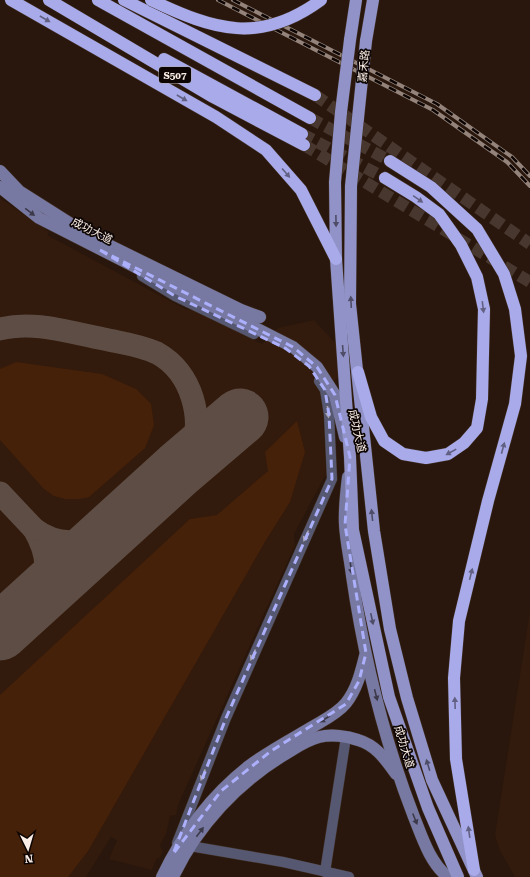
<svg xmlns="http://www.w3.org/2000/svg" width="530" height="877" viewBox="0 0 530 877" font-family="'Roboto Serif','Noto Sans SC',serif">
	<style>
		.built { fill: #321a0c }
		.green { fill: #462109 }
		.lines { fill: none; stroke-linecap: round; stroke-linejoin: round }
		.taxiway { stroke: #5e4d44; stroke-width: 23 }
		.runway { stroke: #5e4d44; stroke-width: 57 }
		.highway-tunnel { stroke: #48372e; stroke-width: 12; stroke-dasharray: 12 6; stroke-linecap: butt }
		.street-casing { stroke: #423127; stroke-width: 11 }
		.secondary-casing { stroke: #423127; stroke-width: 13 }
		.primary-casing { stroke: #423127; stroke-width: 13 }
		.highway-casing { stroke: #423127; stroke-width: 13 }
		.street { stroke: #565871; stroke-width: 10 }
		.secondary { stroke: #7779a2; stroke-width: 12 }
		.primary { stroke: #9193c8; stroke-width: 12 }
		.highway { stroke: #a8aaea; stroke-width: 12 }
		.rail-casing { stroke: #93837a; stroke-width: 4 }
		.rail { stroke: #0c0503; stroke-width: 2.5; stroke-dasharray: 8; stroke-linecap: butt }
		.primary-bridge-casing { stroke: #423127; stroke-width: 13; stroke-linecap: butt }
		.highway-bridge-casing { stroke: #423127; stroke-width: 13; stroke-linecap: butt }
		.primary-bridge { stroke: #9193c8; stroke-width: 12 }
		.highway-bridge { stroke: #a8aaea; stroke-width: 12 }
		.oneway { fill: #626082 }
		.oneway2 { fill: #3c394b }
		.oneway3 { fill: #4e4c66 }
		.oneway4 { fill: #a8a3ac }
		.marked { fill: none; stroke: #acaffb; stroke-width: 3; stroke-dasharray: 8 5; stroke-linejoin: round }
		.labels { text-anchor: middle; dominant-baseline: central; stroke-width: 3.5; stroke-linejoin: round; paint-order: stroke }
		.shield { fill: #0c0503; stroke: #b3a8a2; stroke-width: 1 }
		.shield-label { font-size: 10px; font-weight: bold; fill: #fbeee6 }
		.street-label { font-size: 11px; fill: #fbeee6; stroke: #0c0503 }
	</style>
	<rect width="100%" height="100%" fill="#29170d"/>
	<g class="built">
		<path d="M0 198 49 232 47 235 187 310 191 309 262 344 278 328 314 320 340 348 343 373 322 393 326 474 294 534 295 545 178 805 176 815 170 816 166 834 160 845 163 852 159 859 157 858 152 870 109 859 117 840 111 837 86 877H0Z"/>
		<path d="M530 611V877H515L500 851 495 835Z"/>
	</g>
	<g class="green">
		<path d="M16 362 102 374 136 389 151 404 154 425 145 448 89 497 79 499H66L54 496 44 489 0 440V369Z"/>
		<path d="M297 421 305 452 290 502 266 540 88 851 68 877H0V695L190 519 217 515 268 471 265 452Z"/>
	</g>
	<g class="lines">
		<g class="taxiway">
			<path d="M0 329C34 320 71 333 104 339 122 343 140 345 157 353 192 372 206 421 189 456 183 469 168 479 158 489 125 520 80 564 34 529 63 579 35 599 0 632"/>
			<path d="M0 493 34 529"/>
		</g>
		<path class="runway" d="M0 632 179 469 240 417"/>
		<g class="highway-tunnel">
			<path d="M315 95 530 244"/>
			<path d="M310 118 390 161"/>
			<path d="M302 134 385 178"/>
			<path d="M304 145 530 282"/>
		</g>
		<defs>
			<g id="street">
				<path d="M142 276 175 296 254 334"/>
				<path d="M177 843 226 718 332 479 329 415 325 390 319 381"/>
				<path d="M190 846 283 862 349 877"/>
				<path d="M325 872 346 737"/>
			</g>
			<g id="secondary">
				<path d="M0 171 19 191 90 236 241 310 260 317"/>
				<path d="M0 187 39 218 293 347 317 367 335 395 345 437"/>
				<path d="M348 477C346 493 344 509 345 525 346 542 350 559 352 576 364 658 384 740 414 817 422 837 430 863 448 877"/>
				<path d="M162 877C182 835 212 795 249 766 269 751 292 739 314 726 324 720 338 713 346 703 357 689 361 672 365 656"/>
				<path d="M173 877C197 826 238 782 287 753 297 747 307 740 319 737 331 734 347 736 358 740 376 745 386 760 396 774"/>
			</g>
			<g id="primary">
				<path d="M350 40 356 0"/>
				<path d="M366 41 373 0"/>
				<path d="M341 112 335 182 336 259 350 457 353 530 389 697 428 808 458 877"/>
				<path d="M358 118 351 186 350 304 374 531 390 629 407 698 432 780 477 877"/>
			</g>
			<g id="highway">
				<path d="M11 0 216 117 266 150 301 190 336 259"/>
				<path d="M49 0 213 97 304 145"/>
				<path d="M98 0 310 118"/>
				<path d="M124 0 315 95"/>
				<path d="M164 59 302 134"/>
				<path d="M390 161 431 187 477 229 504 274 515 309 521 356 515 404 488 501 459 621 454 678 456 759 474 870"/>
				<path d="M358 372 371 417 384 441 403 454 426 458 448 454 464 443 477 428 482 399 484 309 477 277 461 245 439 214 416 197 385 178"/>
			</g>
		</defs>
		<use href="#street" class="street-casing"/>
		<use href="#secondary" class="secondary-casing"/>
		<use href="#primary" class="primary-casing"/>
		<use href="#highway" class="highway-casing"/>
		<use href="#street" class="street"/>
		<use href="#secondary" class="secondary"/>
		<use href="#primary" class="primary"/>
		<use href="#highway" class="highway"/>
		<defs>
			<g id="rail">
				<path d="M218 0 433 110 507 162 530 186"/>
				<path d="M233 0 437 104 512 157 530 176"/>
			</g>
		</defs>
		<use href="#rail" class="rail-casing"/>
		<use href="#rail" class="rail"/>
		<defs>
			<g id="primary-bridge">
				<path d="M341 112 350 40"/>
				<path d="M358 118 366 41"/>
			</g>
			<path id="highway-bridge" d="M151 0C214 30 260 45 321 0"/>
		</defs>
		<use href="#primary-bridge" class="primary-bridge-casing"/>
		<use href="#highway-bridge" class="highway-bridge-casing"/>
		<use href="#primary-bridge" class="primary-bridge"/>
		<use href="#highway-bridge" class="highway-bridge"/>
	</g>
	<defs><path id="oneway-solid" d="M-6-.8H1V-3.2L6.5 0L1 3.2V.8H-6Z"/></defs>
	<g class="oneway">
		<use href="#oneway-solid" transform="translate(45 19) rotate(30)"/>
		<use href="#oneway-solid" transform="translate(182 98) rotate(30)"/>
		<use href="#oneway-solid" transform="translate(286 173) rotate(49)"/>
		<use href="#oneway-solid" transform="translate(418 199) rotate(35)"/>
		<use href="#oneway-solid" transform="translate(483 307) rotate(83)"/>
		<use href="#oneway-solid" transform="translate(503 448) rotate(-75)"/>
		<use href="#oneway-solid" transform="translate(451 452) rotate(151)"/>
		<use href="#oneway-solid" transform="translate(471 574) rotate(-76)"/>
		<use href="#oneway-solid" transform="translate(455 703) rotate(-92)"/>
		<use href="#oneway-solid" transform="translate(469 832) rotate(-98)"/>
	</g>
	<g class="oneway2">
		<use href="#oneway-solid" transform="translate(30 212) rotate(37)"/>
		<use href="#oneway-solid" transform="translate(351 568) rotate(82)"/>
		<use href="#oneway-solid" transform="translate(376 695) rotate(76)"/>
		<use href="#oneway-solid" transform="translate(325 719) rotate(147)"/>
		<use href="#oneway-solid" transform="translate(415 819) rotate(68)"/>
		<use href="#oneway-solid" transform="translate(200 832) rotate(-53)"/>
	</g>
	<g class="oneway3">
		<use href="#oneway-solid" transform="translate(336 221) rotate(89)"/>
		<use href="#oneway-solid" transform="translate(351 302) rotate(-93)"/>
		<use href="#oneway-solid" transform="translate(343 351) rotate(86)"/>
		<use href="#oneway-solid" transform="translate(372 515) rotate(-96)"/>
		<use href="#oneway-solid" transform="translate(372 619) rotate(78)"/>
		<use href="#oneway-solid" transform="translate(428 765) rotate(-107)"/>
	</g>
	<g class="oneway4">
		<use href="#oneway-solid" transform="translate(328 412) rotate(84)"/>
		<use href="#oneway-solid" transform="translate(306 536) rotate(114)"/>
		<use href="#oneway-solid" transform="translate(253 655) rotate(114)"/>
		<use href="#oneway-solid" transform="translate(203 775) rotate(111)"/>
	</g>
	<path class="marked" d="M100 250 293 347 317 367 335 395 350 457 345 525 366 653 359 681 346 704 271 751 221 791 173 854 226 718 332 479 329 415 325 390 309 366 285 348 175 296Z"/>
	<g class="labels">
		<rect class="shield" x="159" y="67" width="32" height="16" rx="3"/>
		<g class="shield-label">
			<text x="175" y="75">S507</text>
		</g>
		<g class="street-label">
			<text transform="translate(364 66) rotate(-84)">嘉禾路</text>
			<text transform="translate(92 231) rotate(27)">成功大道</text>
			<text transform="translate(357 431) rotate(77)">成功大道</text>
			<text transform="translate(404 747) rotate(73)">成功大道</text>
		</g>
	</g>
	<g transform="translate(28 849) rotate(175)" stroke="#0c0503" stroke-width="3" paint-order="stroke">
	<path d="M0-3L7 15L0 10L-7 15Z" fill="#fbeee6"/>
	<text y="-6" font-size="11" font-weight="bold" text-anchor="middle" fill="#fbeee6">N</text>
	</g>
</svg>
